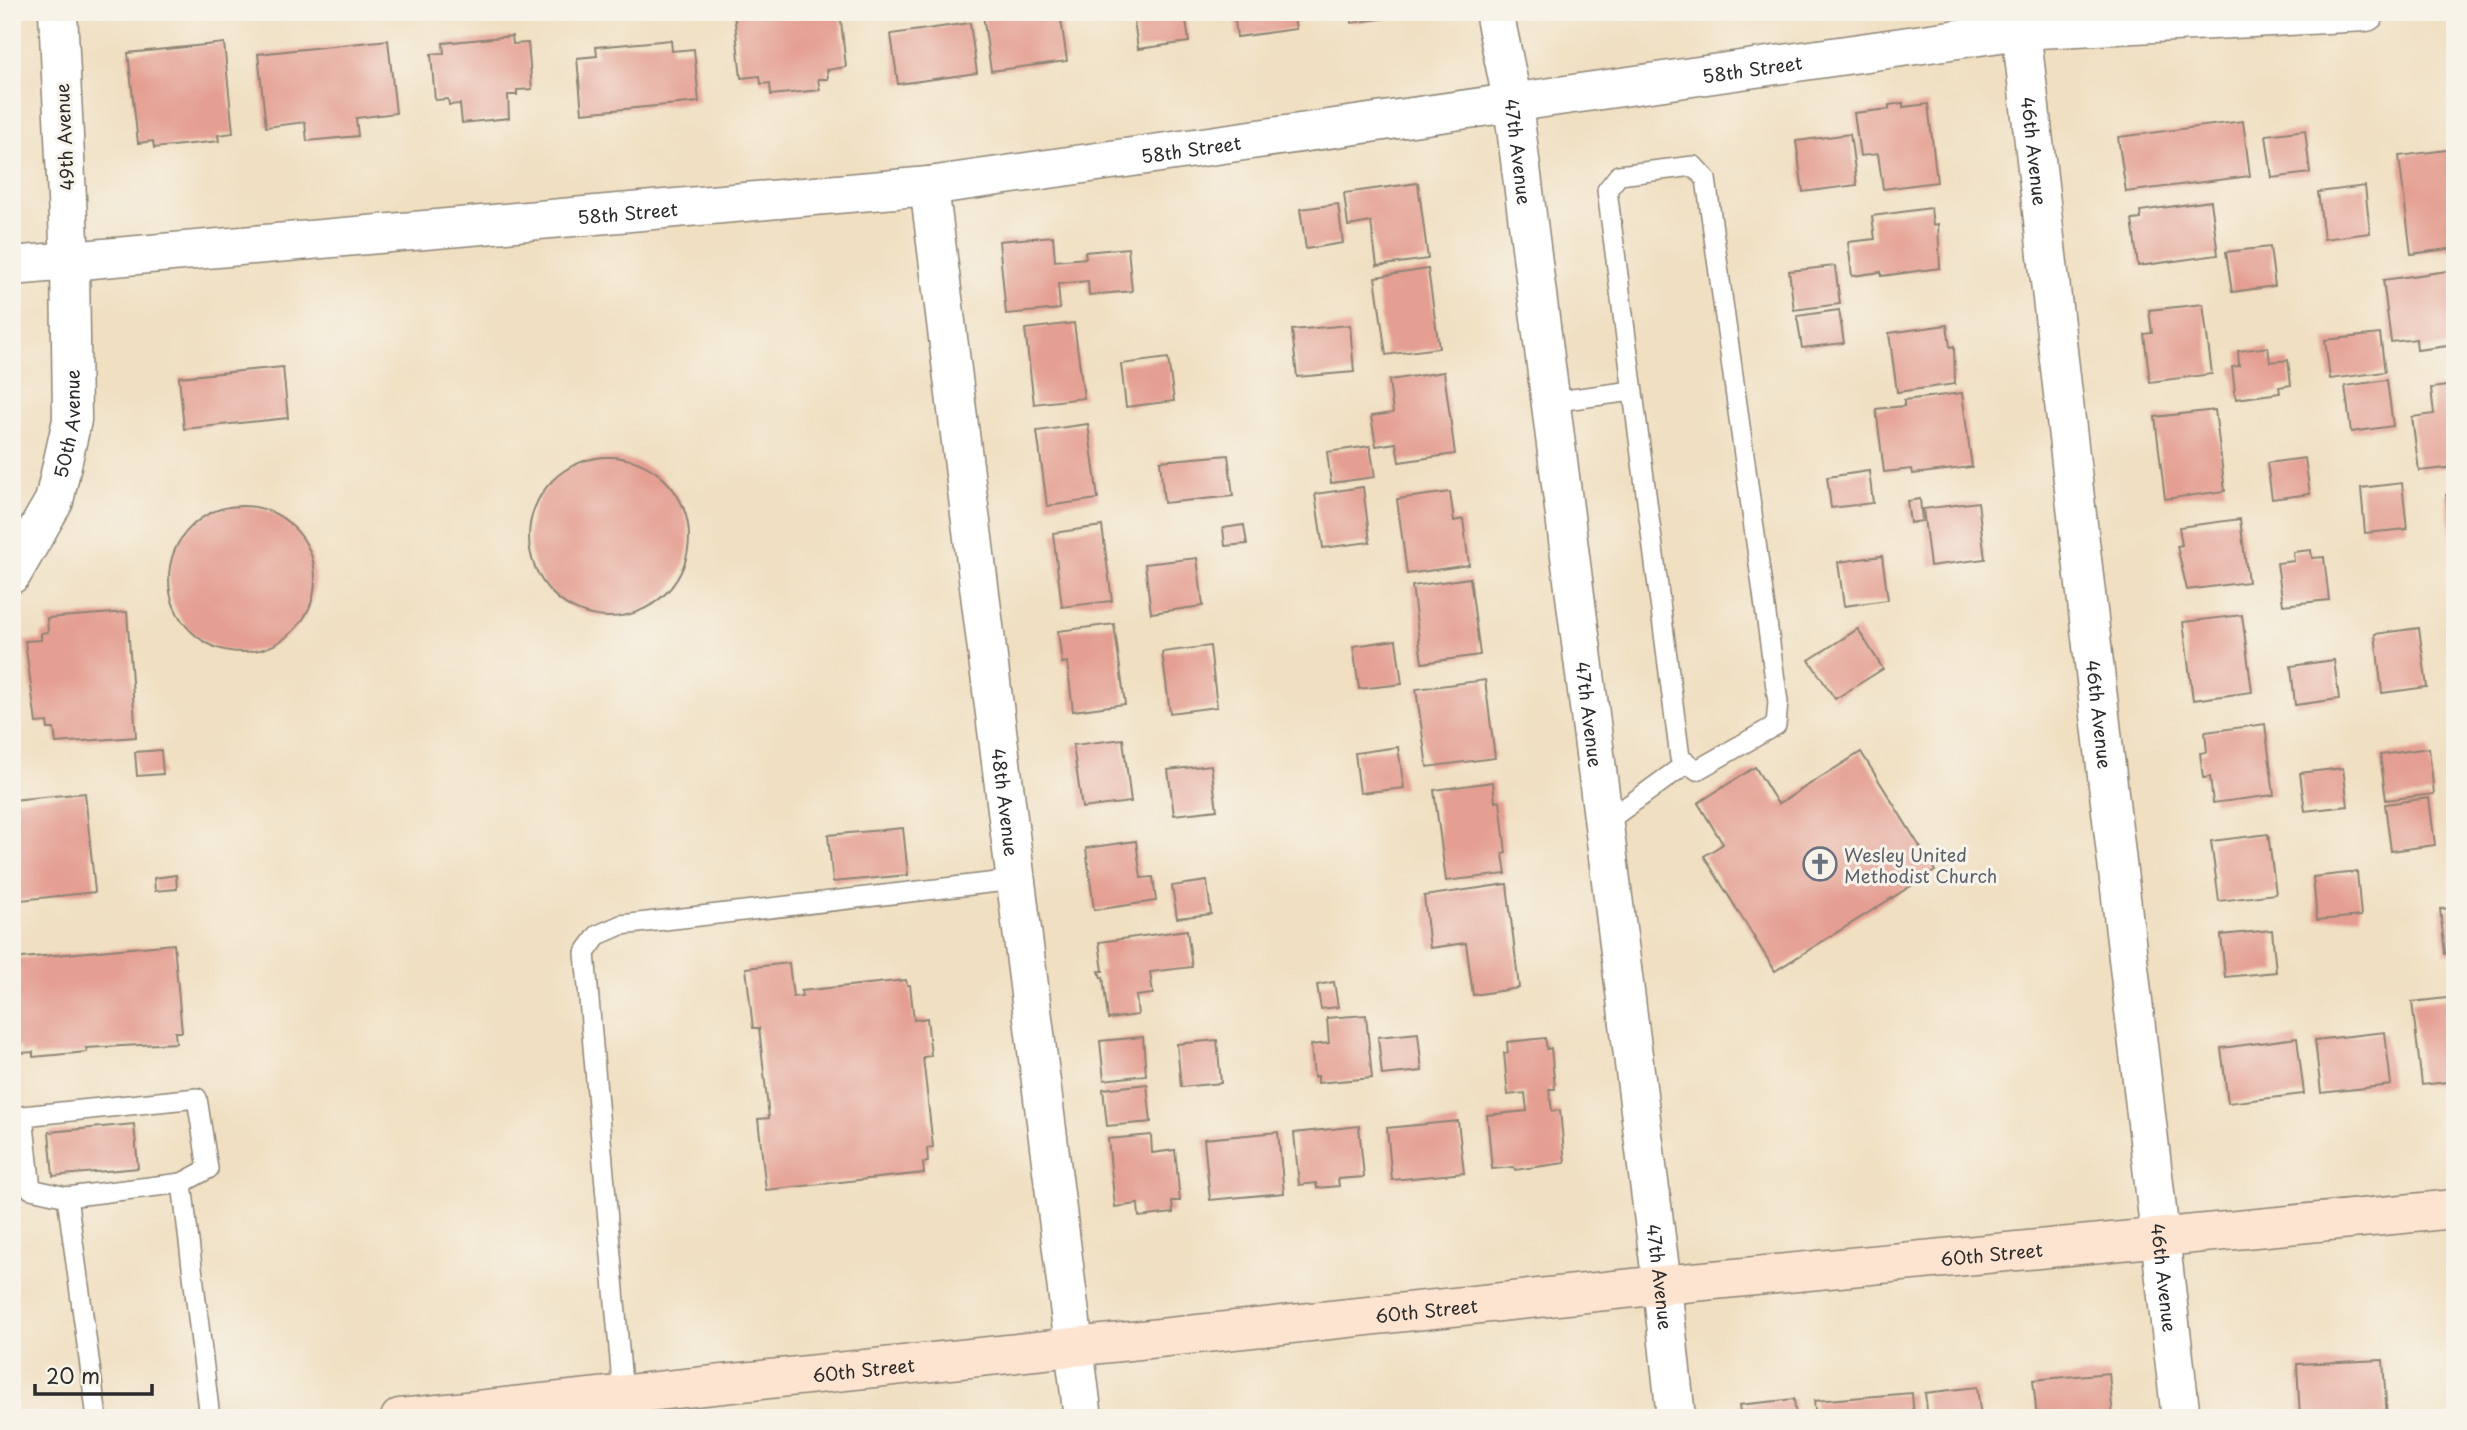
<svg xmlns="http://www.w3.org/2000/svg" width="2467" height="1430" viewBox="0 0 2467 1430" font-family="'Playpen Sans',sans-serif">
	<style>
		.building { fill: #e49f92 }
		.lines { fill: none; stroke-linecap: round; stroke-linejoin: round }
		.lane-casing { stroke: #8e8576; stroke-width: 22 }
		.street-casing { stroke: #8e8576; stroke-width: 41 }
		.secondary-casing { stroke: #8e8576; stroke-width: 41 }
		.lane { stroke: #fff; stroke-width: 19 }
		.street { stroke: #fff; stroke-width: 38 }
		.secondary { stroke: #fde4d1; stroke-width: 38 }
		.labels { text-anchor: middle; dominant-baseline: central; stroke-width: 6; stroke-linejoin: round; paint-order: stroke }
		.street-label { font-size: 18px; fill: #2b2b2b; stroke: #f7f3e8 }
		.worship-label { font-size: 18px; fill: #5b616d; stroke: #f7f3e8; text-anchor: start }
	</style>
	<rect width="100%" height="100%" fill="#f7f3e8"/>
	<filter id="ink" filterUnits="userSpaceOnUse"><feTurbulence type="fractalNoise" baseFrequency=".0143" numOctaves="2"/><feDisplacementMap in="SourceGraphic" scale="14" xChannelSelector="R" yChannelSelector="G"/><feConvolveMatrix kernelMatrix="1 2 1 2 8 2 1 2 1" color-interpolation-filters="sRGB"/></filter>
	<filter id="wash" filterUnits="userSpaceOnUse"><feTurbulence type="fractalNoise" baseFrequency=".00686" numOctaves="4" result="noise"/><feDisplacementMap in="SourceGraphic" scale="28" xChannelSelector="R" yChannelSelector="G"/><feGaussianBlur stdDeviation="1.57" result="paint"/><feColorMatrix in="noise" values="0 0 0 0 0 0 0 0 0 0 0 0 0 0 0 0 0 1.4 0 .05"/><feComposite in="paint" operator="in"/></filter>
	<g filter="url(#wash)">
		<rect width="100%" height="100%" fill="#f0dfc1"/>
		<g id="blocks">
			<g class="building">
				<path d="M734 12H840L846 67 827 70 828 79H818L820 90 771 95 770 83 761 84 760 76 741 78Z"/>
				<path d="M1005 12H1060L1067 61 991 71 983 15Z"/>
				<path d="M1133 12H1185L1189 42 1138 49Z"/>
				<path d="M1196 12H1234V14L1197 19Z"/>
				<path d="M1234 12H1293L1296 29 1237 37Z"/>
				<path d="M1350 12H1408L1409 15 1352 23Z"/>
				<path d="M970 23 977 73 898 84 891 34Z"/>
				<path d="M512 36 513 44 528 43 532 89 517 90V95H508L509 118 462 123 460 104 449 105 448 99 435 100 431 54 444 53 443 43Z"/>
				<path d="M388 40 396 113 356 118 358 136 307 141 305 122 266 127 258 54Z"/>
				<path d="M671 40 672 51 694 49 699 102 582 113 577 58 597 56 596 47Z"/>
				<path d="M224 43 233 133 218 135 219 141 154 148 153 141 138 143 128 53Z"/>
				<path d="M1903 103V107L1928 104 1937 182 1883 189 1878 154 1860 156 1854 113 1889 109V105Z"/>
				<path d="M2243 121 2250 176 2126 192 2118 137Z"/>
				<path d="M2305 130 2310 173 2272 178 2266 135Z"/>
				<path d="M1850 134 1857 185 1803 192 1796 141Z"/>
				<path d="M2455 149V248L2411 254 2399 156Z"/>
				<path d="M1418 183 1428 259 1377 266 1371 222 1348 226 1344 193Z"/>
				<path d="M2365 186 2370 233 2324 239 2318 192Z"/>
				<path d="M2211 201 2218 255 2138 266 2132 220 2141 219 2140 211Z"/>
				<path d="M1338 204 1343 243 1306 249 1300 209Z"/>
				<path d="M1931 208 1933 225 1938 224 1940 268 1881 276V272L1852 276 1848 242 1875 239 1872 216Z"/>
				<path d="M1053 236 1055 261 1086 258 1085 252 1128 248 1132 291 1089 295 1088 281 1058 284 1060 309 1006 314 999 241Z"/>
				<path d="M2270 247 2275 286 2232 292 2226 252Z"/>
				<path d="M1835 266 1840 304 1794 310 1789 271Z"/>
				<path d="M1428 269 1439 348 1386 355 1375 277Z"/>
				<path d="M2455 270V345L2417 350 2416 339 2391 342 2383 280Z"/>
				<path d="M2203 304 2212 374 2150 382 2144 334 2152 333 2149 310Z"/>
				<path d="M1839 310 1844 343 1802 348 1797 316Z"/>
				<path d="M1074 323 1084 398 1034 404 1025 329Z"/>
				<path d="M1350 325 1354 372 1297 377 1292 330Z"/>
				<path d="M1947 325 1950 347 1954 346 1955 384 1897 392 1889 333Z"/>
				<path d="M2380 334 2385 372 2330 379 2325 340Z"/>
				<path d="M2268 347 2270 362 2288 360 2291 385 2279 387 2280 393 2236 399 2232 367 2239 366 2238 351Z"/>
				<path d="M1168 358 1174 401 1126 407 1121 364Z"/>
				<path d="M283 367 288 418 184 429 179 377Z"/>
				<path d="M1444 372 1455 454 1399 462 1396 443 1376 446 1371 416 1393 413 1389 380Z"/>
				<path d="M2387 380 2393 426 2351 432 2345 386Z"/>
				<path d="M2455 385V467L2419 471 2412 417 2434 414 2431 388Z"/>
				<path d="M1962 393 1972 467 1913 474 1912 469 1884 472 1876 409 1904 406V400Z"/>
				<path d="M2215 410 2225 491 2165 499 2155 417Z"/>
				<path d="M1088 424 1098 499 1047 506 1037 431Z"/>
				<path d="M1370 446 1375 477 1331 483 1327 452Z"/>
				<path d="M1228 455 1233 496 1164 503 1160 461Z"/>
				<circle cx="609" cy="537" r="80"/>
				<path d="M2305 458 2310 494 2272 499 2267 463Z"/>
				<path d="M1869 471 1873 503 1831 508 1827 477Z"/>
				<path d="M2402 483 2407 529 2365 533 2361 488Z"/>
				<path d="M1363 487 1370 542 1323 548 1315 494Z"/>
				<path d="M1450 492 1454 521 1463 519 1469 565 1407 574 1397 499Z"/>
				<path d="M2455 494V552H2453L2446 495Z"/>
				<path d="M1920 499 1922 521 1910 523 1907 501Z"/>
				<path d="M1978 502 1985 559 1930 566 1923 509Z"/>
				<circle cx="242" cy="579" r="73"/>
				<path d="M2240 519 2248 582 2187 590 2177 546 2182 545 2179 527Z"/>
				<path d="M1244 525 1247 544 1225 546 1223 528Z"/>
				<path d="M1102 526 1112 601 1062 607 1053 533Z"/>
				<path d="M2311 550 2312 558 2324 557 2329 600 2283 605 2277 563 2294 561 2293 552Z"/>
				<path d="M1882 556 1888 600 1844 606 1838 562Z"/>
				<path d="M1197 558 1203 606 1151 613 1145 564Z"/>
				<path d="M1470 578 1480 655 1422 663 1412 586Z"/>
				<path d="M127 612 136 737 56 743 54 729H48L47 722 36 723 25 641 41 640V633L48 632 47 618Z"/>
				<path d="M2242 615 2252 692 2193 700 2183 622Z"/>
				<path d="M1114 624 1125 704 1073 711 1067 662 1062 663 1058 631Z"/>
				<path d="M2419 628 2427 687 2382 693 2375 634Z"/>
				<path d="M1858 629 1883 669 1835 699 1809 660Z"/>
				<path d="M1396 640 1402 684 1359 689 1353 646Z"/>
				<path d="M1210 646 1217 707 1170 713 1162 652Z"/>
				<path d="M2334 660 2339 699 2295 705 2291 666Z"/>
				<path d="M1485 680 1495 758 1427 767 1416 689Z"/>
				<path d="M2265 724 2274 795 2213 803 2210 777 2203 778 2200 753 2207 752 2205 732Z"/>
				<path d="M1123 739 1131 802 1082 808 1073 745Z"/>
				<path d="M1398 747 1404 788 1360 793 1355 753Z"/>
				<path d="M2429 748 2434 794 2386 800 2380 755Z"/>
				<path d="M161 750 163 774 137 776 135 752Z"/>
				<path d="M1861 752 1935 871 1775 971 1704 856 1723 844 1698 803 1755 767 1778 804Z"/>
				<path d="M1211 765 1217 810 1174 815 1168 770Z"/>
				<path d="M2343 768 2348 806 2305 811 2300 773Z"/>
				<path d="M1493 782 1495 802 1500 801 1506 853 1503 854 1506 874 1446 881 1434 790Z"/>
				<path d="M85 793 95 892 12 901V800Z"/>
				<path d="M2429 798 2435 845 2391 851 2385 804Z"/>
				<path d="M903 828 908 875 833 882 828 835Z"/>
				<path d="M2268 834 2276 894 2219 901 2211 841Z"/>
				<path d="M1136 841 1141 878 1153 877 1156 901 1094 910 1086 848Z"/>
				<path d="M2357 872 2361 916 2317 920 2313 877Z"/>
				<path d="M176 875 177 889 155 891 154 878Z"/>
				<path d="M1207 881 1211 914 1177 918 1172 886Z"/>
				<path d="M1507 884 1519 988 1473 995 1466 943 1430 948 1424 896Z"/>
				<path d="M2455 908V953L2445 954 2440 909Z"/>
				<path d="M1187 930 1192 967 1150 972 1153 994 1136 996 1138 1015 1108 1019 1103 977 1101 978 1099 971H1103L1099 942Z"/>
				<path d="M2272 930 2276 972 2225 977 2221 935Z"/>
				<path d="M174 944 182 1032H175L176 1043 86 1048 87 1052 33 1057V1052L21 1053 20 1047 12 1048V959Z"/>
				<path d="M789 963 793 997 802 996 801 991 906 980 907 985H910L914 1020 927 1018 931 1056 923 1057 933 1147 927 1148 928 1162 923 1163 924 1173 766 1190 758 1119 769 1118 759 1028H753L746 968Z"/>
				<path d="M1334 982 1338 1007 1321 1009 1317 985Z"/>
				<path d="M2455 997V1081L2422 1085 2412 1002Z"/>
				<path d="M1366 1015 1372 1078 1318 1083V1076L1314 1077 1311 1045 1329 1043 1327 1018Z"/>
				<path d="M2385 1032 2391 1085 2321 1093 2315 1040Z"/>
				<path d="M1418 1033 1422 1071 1382 1075 1378 1037Z"/>
				<path d="M1143 1037 1146 1075 1104 1080 1100 1041Z"/>
				<path d="M1545 1038 1547 1049 1551 1048 1555 1089H1549L1552 1111 1560 1110 1565 1163 1515 1170 1514 1167 1492 1169 1487 1115 1527 1111 1525 1093 1508 1095 1504 1053H1508L1507 1042Z"/>
				<path d="M2297 1038 2304 1094 2228 1103 2221 1048Z"/>
				<path d="M1217 1040 1221 1083 1181 1087 1177 1044Z"/>
				<path d="M1147 1084 1151 1122 1107 1126 1103 1089Z"/>
				<path d="M1458 1121 1464 1173 1392 1180 1387 1128Z"/>
				<path d="M134 1124 138 1168 53 1176 49 1132Z"/>
				<path d="M1359 1126 1364 1177 1338 1179 1339 1186 1317 1188 1316 1183 1299 1185 1294 1133Z"/>
				<path d="M1278 1132 1284 1193 1210 1200 1204 1139Z"/>
				<path d="M1151 1135 1152 1153 1175 1150 1180 1201H1172L1173 1213 1139 1217 1138 1204 1115 1207 1108 1139Z"/>
				<path d="M2383 1360 2387 1418H2300L2297 1364Z"/>
				<path d="M2109 1373 2113 1418H2037L2033 1380Z"/>
				<path d="M1977 1387 1981 1418H1928L1925 1393Z"/>
				<path d="M1912 1393 1914 1418H1816L1814 1401Z"/>
				<path d="M1794 1399 1796 1418H1741L1739 1405Z"/>
			</g>
		</g>
	</g>
	<g filter="url(#ink)">
		<use href="#blocks" fill-opacity="0" stroke="#8e8576" stroke-width="2"/>
		<g class="lines">
			<defs>
				<g id="lane">
					<path d="M1694 166 1706 179 1778 702 1776 725 1697 770 1680 758 1607 190 1619 175Z"/>
					<path d="M1550 402 1632 391"/>
					<path d="M1603 824 1687 763"/>
					<path d="M67 1197 182 1183"/>
					<path d="M623 1395 585 953 598 935 621 925 1015 880"/>
					<path d="M97 1418 67 1197 31 1189 23 1116 197 1098 208 1169 182 1183 210 1418"/>
				</g>
				<g id="street">
					<path id="s1" d="M1494 12 1513 104 1662 1285 1676 1418"/>
					<path id="s2" d="M2019 12 2181 1418"/>
					<path id="s3" d="M929 186 1083 1418"/>
					<path id="s4" d="M12 266 929 186 2021 30 2366 12"/>
					<path id="s5" d="M12 574 54 501 72 420 70 261 58 12"/>
				</g>
				<g id="secondary">
					<path id="s6" d="M400 1418 1662 1285 2455 1209"/>
				</g>
			</defs>
			<use href="#lane" class="lane-casing"/>
			<use href="#street" class="street-casing"/>
			<use href="#secondary" class="secondary-casing"/>
			<use href="#lane" class="lane"/>
			<use href="#street" class="street"/>
			<use href="#secondary" class="secondary"/>
		</g>
	</g>
	<defs>
		<symbol id="church-ring" viewBox="-11 -11 22 22"><circle r="9.5" fill="#f7f3e8" stroke="#6b7280" stroke-width="1.5"/><path d="M-1.2-6h2.4v3.5h3.3v2.4h-3.3V6h-2.4V-.1h-3.3v-2.4h3.3Z" fill="#6b7280"/></symbol>
	</defs>
	<g fill-rule="evenodd">
		<use href="#church-ring" x="1801" y="845" width="38" height="38"/>
	</g>
	<g class="labels">
		<g class="street-label">
			<text stroke="none"><textPath href="#s4" startOffset="1752">58th Street</textPath></text>
			<text transform="translate(64 137) rotate(-93)">49th Avenue</text>
			<text stroke="none"><textPath href="#s4" startOffset="1185">58th Street</textPath></text>
			<text stroke="none"><textPath href="#s1" startOffset="142">47th Avenue</textPath></text>
			<text stroke="none"><textPath href="#s2" startOffset="140">46th Avenue</textPath></text>
			<text stroke="none"><textPath href="#s4" startOffset="618">58th Street</textPath></text>
			<text stroke="none"><textPath href="#s5" startOffset="163">50th Avenue</textPath></text>
			<text stroke="none"><textPath href="#s1" startOffset="709">47th Avenue</textPath></text>
			<text stroke="none"><textPath href="#s2" startOffset="707">46th Avenue</textPath></text>
			<text stroke="none"><textPath href="#s3" startOffset="621">48th Avenue</textPath></text>
			<text stroke="none"><textPath href="#s6" startOffset="1600">60th Street</textPath></text>
			<text stroke="none"><textPath href="#s1" startOffset="1276">47th Avenue</textPath></text>
			<text stroke="none"><textPath href="#s2" startOffset="1274">46th Avenue</textPath></text>
			<text stroke="none"><textPath href="#s6" startOffset="1032">60th Street</textPath></text>
			<text stroke="none"><textPath href="#s6" startOffset="466">60th Street</textPath></text>
		</g>
		<g class="worship-label">
			<text x="1844" y="854">Wesley United<tspan x="1844" dy="21">Methodist Church</tspan></text>
		</g>
	</g>
	<rect width="2467" height="1430" fill="none" stroke="#f7f3e8" stroke-width="42"/>
	<path d="M35 1384v10h117v-10" fill="none" stroke="#2b2b2b" stroke-width="3.5"/>
	<text x="46" y="1384" font-size="21" fill="#2b2b2b" stroke="#f7f3e8" stroke-width="5" paint-order="stroke">20 m</text>
</svg>
